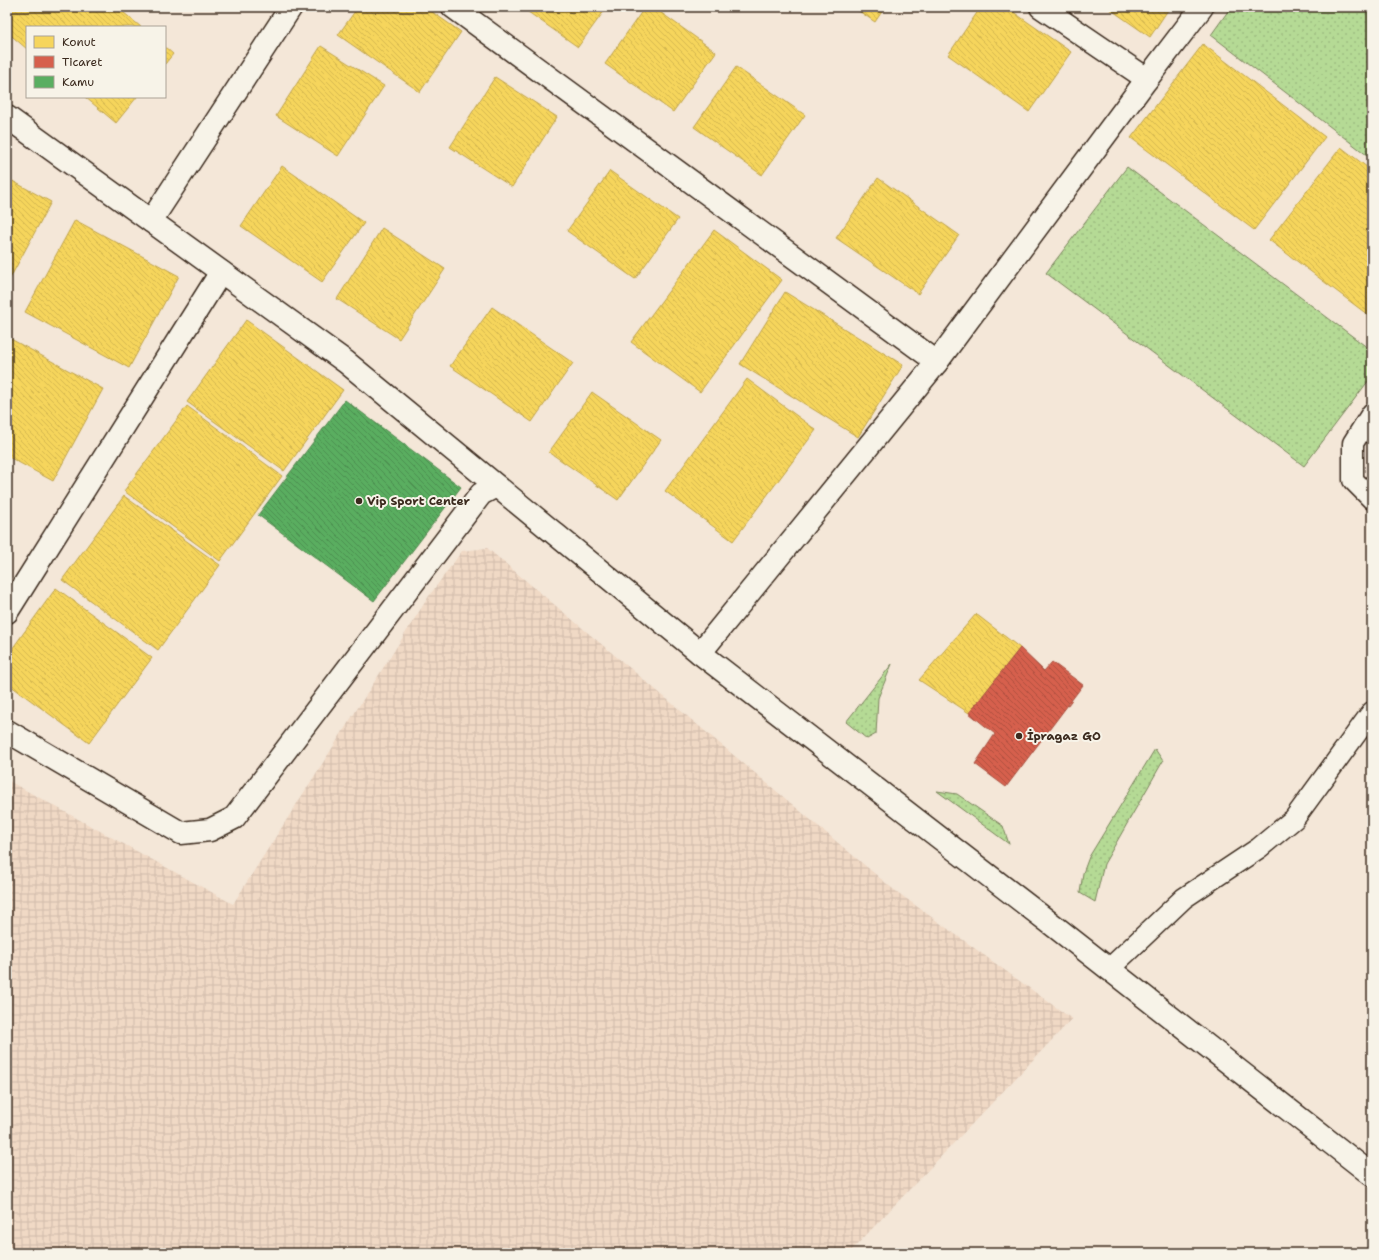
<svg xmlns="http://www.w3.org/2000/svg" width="1379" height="1260" viewBox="0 0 1379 1260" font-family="'Shantell Sans',sans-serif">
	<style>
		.industrial { fill: url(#industrial-grid) }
		.grass { fill: url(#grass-dots); stroke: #78825a }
		.homes { fill: url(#homes-back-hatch); stroke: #bea249 }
		.shops { fill: url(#shops-back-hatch); stroke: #a8503f }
		.public { fill: url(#public-back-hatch); stroke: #51864d }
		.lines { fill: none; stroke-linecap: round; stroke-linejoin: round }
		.service-casing { stroke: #3b2a1e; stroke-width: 23 }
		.minor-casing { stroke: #3b2a1e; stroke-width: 25 }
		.secondary-casing { stroke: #3b2a1e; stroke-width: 25 }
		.service { stroke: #f7f3e8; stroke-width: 20 }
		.minor { stroke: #f7f3e8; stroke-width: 22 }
		.secondary { stroke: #f7f3e8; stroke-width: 22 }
		.poi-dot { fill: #3b2a1e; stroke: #f7f3e8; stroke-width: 1.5 }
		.labels { text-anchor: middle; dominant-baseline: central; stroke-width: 4; stroke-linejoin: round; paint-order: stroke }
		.poi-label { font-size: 12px; font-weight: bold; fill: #3b2a1e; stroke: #f7f3e8; text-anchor: start }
	</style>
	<defs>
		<pattern id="industrial-grid" width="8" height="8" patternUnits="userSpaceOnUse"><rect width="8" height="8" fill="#f0d9c5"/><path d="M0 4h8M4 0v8" fill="none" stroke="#cfbaa9"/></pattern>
		<pattern id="grass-dots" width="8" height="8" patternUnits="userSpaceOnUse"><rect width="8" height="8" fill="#b5da95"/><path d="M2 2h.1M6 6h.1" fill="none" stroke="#9dbb80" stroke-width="1.8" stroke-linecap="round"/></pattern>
		<pattern id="homes-back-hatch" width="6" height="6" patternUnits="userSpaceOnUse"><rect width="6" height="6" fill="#f6d55c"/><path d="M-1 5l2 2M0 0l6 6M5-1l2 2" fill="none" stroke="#d4b750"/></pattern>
		<pattern id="shops-back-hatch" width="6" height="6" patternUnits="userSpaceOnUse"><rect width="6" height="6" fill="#d6604d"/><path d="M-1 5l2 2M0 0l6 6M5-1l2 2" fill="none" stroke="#af4f3f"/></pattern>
		<pattern id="public-back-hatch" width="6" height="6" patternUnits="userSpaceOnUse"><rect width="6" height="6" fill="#5aae61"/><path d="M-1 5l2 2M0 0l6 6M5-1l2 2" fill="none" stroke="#4c8e4f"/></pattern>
	</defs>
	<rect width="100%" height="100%" fill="#f4e7d8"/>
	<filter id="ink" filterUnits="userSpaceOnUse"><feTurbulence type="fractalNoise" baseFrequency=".025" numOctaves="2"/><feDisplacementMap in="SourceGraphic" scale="8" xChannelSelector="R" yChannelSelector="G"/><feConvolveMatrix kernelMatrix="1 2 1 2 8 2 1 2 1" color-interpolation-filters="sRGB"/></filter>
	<g filter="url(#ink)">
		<path class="industrial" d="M487 548 893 889 1072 1019 849 1253H7V780L233 904 429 596 462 551Z"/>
		<g class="grass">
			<path d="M1231 7H1372V159L1211 35Z"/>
			<path d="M1127 167 1372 351V376L1304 466 1046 273Z"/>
			<path d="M892 664 878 698 876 734 867 739 846 722Z"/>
			<path d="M1155 749 1163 761 1104 864 1095 902 1080 893 1083 873 1089 857Z"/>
			<path d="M937 791 957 794 1003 826 1009 844Z"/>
		</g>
		<g class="homes">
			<path d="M7 7H117L141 27H27V49L7 32Z"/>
			<path d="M358 7H425L461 32 420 92 338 35Z"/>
			<path d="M521 7H607L578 47Z"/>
			<path d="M645 7H653L716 52 673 112 605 64Z"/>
			<path d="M853 7H885L875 22Z"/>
			<path d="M981 7H1006L1071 52 1029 112 948 55Z"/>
			<path d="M1107 7H1170L1150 37Z"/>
			<path d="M1203 44 1325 137 1254 230 1131 138Z"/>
			<path d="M321 46 384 86 338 156 276 116Z"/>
			<path d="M165 47 173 54 165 64Z"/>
			<path d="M736 67 805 115 762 175 694 127Z"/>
			<path d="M495 77 557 117 512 187 450 147Z"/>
			<path d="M85 97H137L116 123Z"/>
			<path d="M1341 147 1372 171V318L1269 240Z"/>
			<path d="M282 166 364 223 322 282 241 226Z"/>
			<path d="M610 171 678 219 635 279 567 231Z"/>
			<path d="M7 178 51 202 7 284Z"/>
			<path d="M878 178 959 235 918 294 836 238Z"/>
			<path d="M75 220 179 276 129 368 25 312Z"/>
			<path d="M382 228 445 269 399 339 337 299Z"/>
			<path d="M714 230 782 280 700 392 631 342Z"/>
			<path d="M785 292 903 365 858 437 740 364Z"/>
			<path d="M492 307 573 363 532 422 450 366Z"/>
			<path d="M246 320 343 390 284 471 187 402Z"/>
			<path d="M7 337 103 389 53 481 7 456Z"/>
			<path d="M747 379 816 430 733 541 665 491Z"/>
			<path d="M592 392 661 440 618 500 549 452Z"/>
			<path d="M187 406 282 476 220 561 124 491Z"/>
			<path d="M124 496 220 565 158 650 62 580Z"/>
			<path d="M56 588 152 658 89 743 7 683V656Z"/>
			<path d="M976 614 1020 648 969 713 919 680Z"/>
		</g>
		<path class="shops" d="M1020 648 1044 671 1052 662 1083 685 1006 787 975 764 995 734 969 713Z"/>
		<path class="public" d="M345 400 461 487 374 601 258 515Z"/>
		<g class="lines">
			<defs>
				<g id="service">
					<path d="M1372 413 1353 443V480L1372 499"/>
					<path d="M1109 969 1184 898 1259 848 1294 819 1372 712"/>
				</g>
				<g id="minor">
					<path d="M453 7 937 362"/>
					<path d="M1041 7 1147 79"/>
					<path d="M151 221 291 7"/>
					<path d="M7 612 221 272"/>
					<path d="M700 653 937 362 1147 79 1202 7"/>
					<path d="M7 731 181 833 210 830 234 818 481 494 496 486"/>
				</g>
				<path id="secondary" d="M7 117 346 362 700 653 1058 929 1372 1175"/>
			</defs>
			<use href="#service" class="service-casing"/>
			<use href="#minor" class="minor-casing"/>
			<use href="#secondary" class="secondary-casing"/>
			<use href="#service" class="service"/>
			<use href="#minor" class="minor"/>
			<use href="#secondary" class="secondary"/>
		</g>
	</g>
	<g class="poi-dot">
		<circle cx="359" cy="501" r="4"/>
		<circle cx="1019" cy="736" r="4"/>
	</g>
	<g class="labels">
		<g class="poi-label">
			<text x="367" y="501">Vip Sport Center</text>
			<text x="1027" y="736">İpragaz GO</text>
		</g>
	</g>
	<rect width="1379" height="1260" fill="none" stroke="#f7f3e8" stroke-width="24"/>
	<rect x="12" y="12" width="1355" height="1236" fill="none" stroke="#3b2a1e" stroke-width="1.5" filter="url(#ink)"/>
	<rect x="26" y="26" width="140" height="72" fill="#f7f3e8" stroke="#aca397"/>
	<rect x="34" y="36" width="20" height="12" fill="#f6d55c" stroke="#aca397"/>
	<text x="62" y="46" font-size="12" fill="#3b2a1e">Konut</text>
	<rect x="34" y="56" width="20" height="12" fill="#d6604d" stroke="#aca397"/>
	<text x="62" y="66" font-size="12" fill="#3b2a1e">Ticaret</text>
	<rect x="34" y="76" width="20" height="12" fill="#5aae61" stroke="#aca397"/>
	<text x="62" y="86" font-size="12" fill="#3b2a1e">Kamu</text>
</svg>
